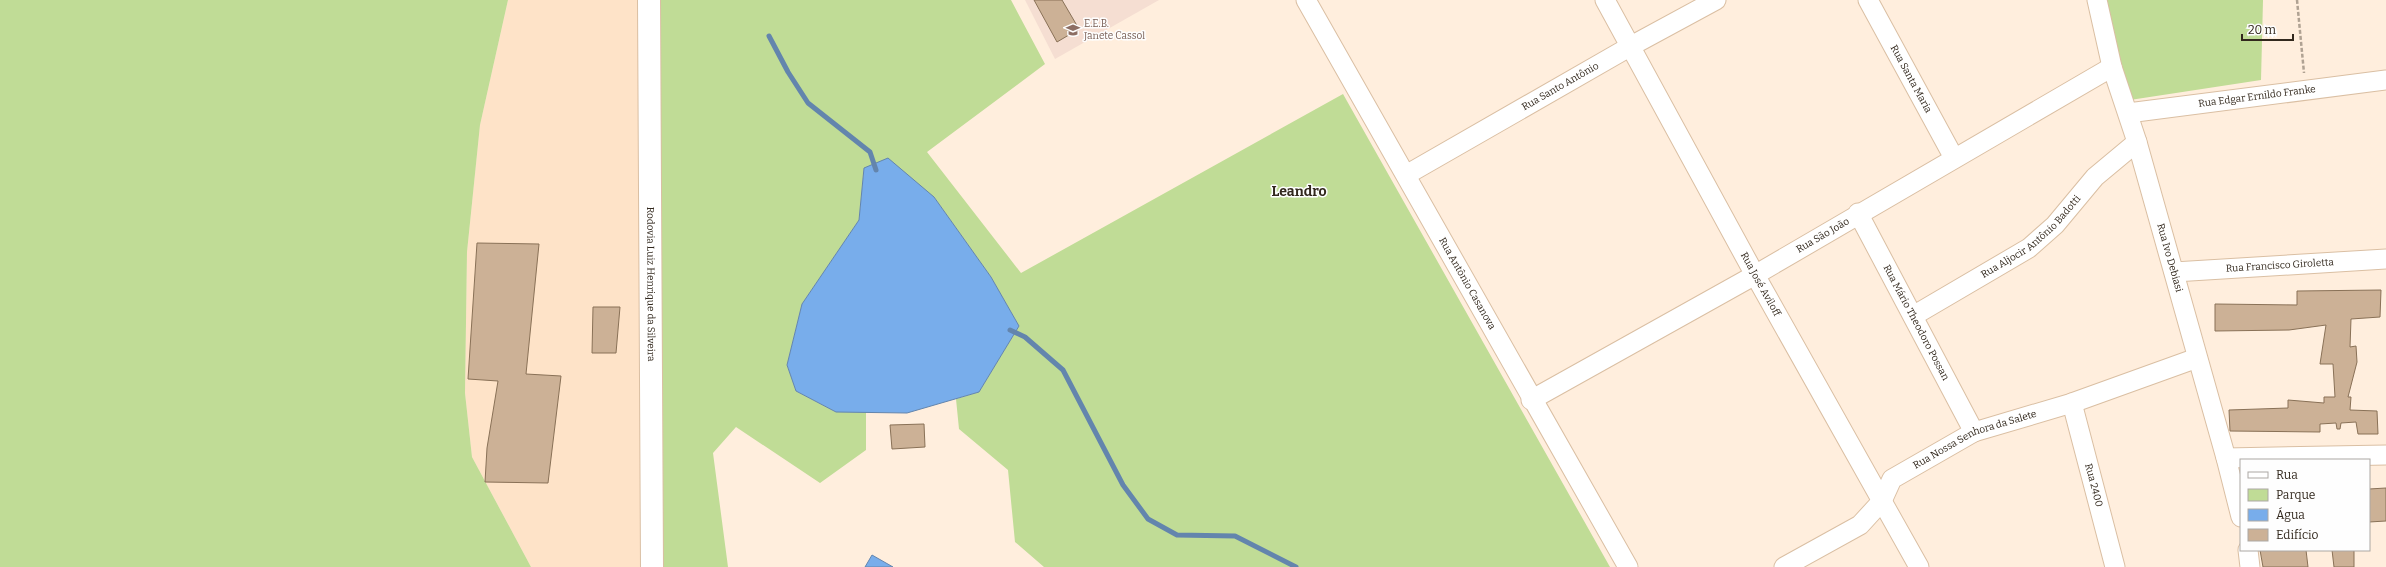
<svg xmlns="http://www.w3.org/2000/svg" width="2386" height="567" viewBox="0 0 2386 567" font-family="Bitter,serif">
	<style>
		.built { fill: #fee3c8 }
		.education { fill: #f5ded2 }
		.green { fill: #c0dc96 }
		.water { fill: #78adeb; stroke: #6385ad }
		.lines { fill: none; stroke-linecap: round; stroke-linejoin: round }
		.stream { stroke: #6385ad; stroke-width: 5 }
		.building { fill: #ccb196; stroke: #897157 }
		.minor-casing { stroke: #dabfa3; stroke-width: 21 }
		.major-casing { stroke: #dabfa3; stroke-width: 24 }
		.path { stroke: #b0a293; stroke-width: 2.5; stroke-dasharray: 4 2; stroke-linecap: butt }
		.minor { stroke: #fff; stroke-width: 19 }
		.major { stroke: #fff; stroke-width: 22 }
		.labels { text-anchor: middle; dominant-baseline: central; stroke-width: 3; stroke-linejoin: round; paint-order: stroke }
		.education-label { font-size: 10px; fill: #785e54; stroke: #fefefe; text-anchor: start }
		.street-label { font-size: 10px; fill: #32281d; stroke: #fefefe }
		.district-label { font-size: 14px; font-weight: bold; fill: #32281d; stroke: #fefefe }
	</style>
	<rect width="100%" height="100%" fill="#fed"/>
	<path class="built" d="M508 0H657L659 567H531L472 457 465 393 467 252 480 125Z"/>
	<path class="education" d="M1025 0H1159L1055 59Z"/>
	<g class="green">
		<path d="M0 0H508L480 125 467 252 465 393 472 457 531 567H0Z"/>
		<path d="M657 0H1011L1045 64 927 152 1021 273 1343 94 1610 567H1044L1015 542 1008 470 959 429 956 399 979 392 1019 326 991 277 934 197 864 168 859 220 802 304 787 365 796 391 836 412H866V450L820 483 736 427 713 453 728 567H659Z"/>
		<path d="M2104 0H2263L2261 80 2130 100Z"/>
	</g>
	<g class="water">
		<path d="M888 158 934 197 991 277 1019 326 979 392 907 413 836 412 796 391 787 365 802 304 859 220 864 168Z"/>
		<path d="M872 555 893 567H865Z"/>
	</g>
	<g class="lines">
		<g class="stream">
			<path d="M769 36 788 72 808 103 870 152 876 170"/>
			<path d="M1010 330 1025 337 1063 370 1123 485 1148 519 1177 535 1235 536 1296 567"/>
		</g>
	</g>
	<g class="building">
		<path d="M1034 0H1062L1079 29 1057 42Z"/>
		<path d="M477 243 539 244 526 374 561 376 548 483 485 482 487 448 498 381 468 379Z"/>
		<path d="M2381 290 2380 317 2351 319 2350 347 2356 346 2357 362 2348 397H2351L2350 410 2377 411 2378 434H2358L2356 422 2341 423 2340 429H2337L2336 423 2320 424V432L2230 431 2229 410 2288 408V400L2324 403V397H2335L2333 364H2320L2326 325 2289 330 2215 331V304L2297 305V291Z"/>
		<path d="M593 307H620L616 353H592Z"/>
		<path d="M924 424 925 447 892 449 890 425Z"/>
		<path d="M2386 488V521L2369 522V489Z"/>
		<path d="M2260 550H2306L2308 567H2263Z"/>
		<path d="M2332 550H2354V567H2334Z"/>
	</g>
	<g class="lines">
		<defs>
			<g id="minor">
				<path id="s1" d="M1306 0 1628 567"/>
				<path id="s2" d="M1605 0 1755 275 1919 567"/>
				<path id="s3" d="M1868 0 1954 158"/>
				<path id="s4" d="M2097 0 2112 67 2137 142 2226 458 2241 517"/>
				<path id="s5" d="M2128 113 2386 80"/>
				<path id="s6" d="M1406 175 1631 46 1716 0"/>
				<path id="s7" d="M1858 213 1974 432"/>
				<path id="s8" d="M2174 272 2386 259"/>
				<path id="s9" d="M1913 316 2029 248 2055 225 2095 177 2137 142"/>
				<path id="s10" d="M1531 400 1755 275 2112 67"/>
				<path id="s11" d="M2072 403 2115 567"/>
				<path d="M2226 458 2386 455"/>
				<path d="M2248 550 2250 567"/>
				<path id="s12" d="M1784 567 1860 525 1882 501 1892 479 1974 432 2072 403 2197 358"/>
			</g>
			<g id="major">
				<path id="s13" d="M649 0 652 567"/>
			</g>
		</defs>
		<use href="#minor" class="minor-casing"/>
		<use href="#major" class="major-casing"/>
		<path class="path" d="M2297 0 2304 73"/>
		<use href="#minor" class="minor"/>
		<use href="#major" class="major"/>
	</g>
	<defs>
		<symbol id="school-bare" viewBox="-9 -9 18 18"><path d="M0-5L7-2L0 1L-7-2ZM-4 1L0 2.5L4 1V4Q0 6-4 4Z" fill="#8d6e63" stroke="#fefefe" stroke-width="2.5" paint-order="stroke"/></symbol>
	</defs>
	<g fill-rule="evenodd">
		<use href="#school-bare" x="1063" y="20" width="20" height="20"/>
	</g>
	<g class="labels">
		<g class="education-label">
			<text x="1084" y="24">E.E.B.<tspan x="1084" dy="12">Janete Cassol</tspan></text>
		</g>
		<g class="street-label">
			<text stroke="none"><textPath href="#s3" startOffset="90">Rua Santa Maria</textPath></text>
			<text stroke="none"><textPath href="#s6" startOffset="178">Rua Santo Antônio</textPath></text>
			<text stroke="none"><textPath href="#s5" startOffset="130">Rua Edgar Ernildo Franke</textPath></text>
			<text stroke="none"><textPath href="#s10" startOffset="335">Rua São João</textPath></text>
			<text stroke="none"><textPath href="#s9" startOffset="143">Rua Aljocir Antônio Badotti</textPath></text>
			<text stroke="none"><textPath href="#s4" startOffset="268">Rua Ivo Debiasi</textPath></text>
			<text stroke="none"><textPath href="#s8" startOffset="106">Rua Francisco Giroletta</textPath></text>
			<text stroke="none"><textPath href="#s13" startOffset="284">Rodovia Luiz Henrique da Silveira</textPath></text>
			<text stroke="none"><textPath href="#s1" startOffset="326">Rua Antônio Casanova</textPath></text>
			<text stroke="none"><textPath href="#s2" startOffset="324">Rua José Aviloff</textPath></text>
			<text stroke="none"><textPath href="#s7" startOffset="124">Rua Mário Theodoro Possan</textPath></text>
			<text stroke="none"><textPath href="#s12" startOffset="236">Rua Nossa Senhora da Salete</textPath></text>
			<text stroke="none"><textPath href="#s11" startOffset="85">Rua 2400</textPath></text>
		</g>
		<g class="district-label">
			<text x="1299" y="191">Leandro</text>
		</g>
	</g>
	<rect x="2240" y="459" width="130" height="92" fill="#fefefe" stroke="#aca8a4"/>
	<rect x="2248" y="472" width="20" height="6" fill="#ffffff" stroke="#aca8a4"/>
	<text x="2276" y="479" font-size="12" fill="#32281d">Rua</text>
	<rect x="2248" y="489" width="20" height="12" fill="#c0dc96" stroke="#aca8a4"/>
	<text x="2276" y="499" font-size="12" fill="#32281d">Parque</text>
	<rect x="2248" y="509" width="20" height="12" fill="#78adeb" stroke="#aca8a4"/>
	<text x="2276" y="519" font-size="12" fill="#32281d">Água</text>
	<rect x="2248" y="529" width="20" height="12" fill="#ccb196" stroke="#aca8a4"/>
	<text x="2276" y="539" font-size="12" fill="#32281d">Edifício</text>
	<path d="M2242 34v6h51v-6" fill="none" stroke="#32281d" stroke-width="2"/>
	<text x="2248" y="34" font-size="12" fill="#32281d" stroke="#fefefe" stroke-width="3" paint-order="stroke">20 m</text>
</svg>
